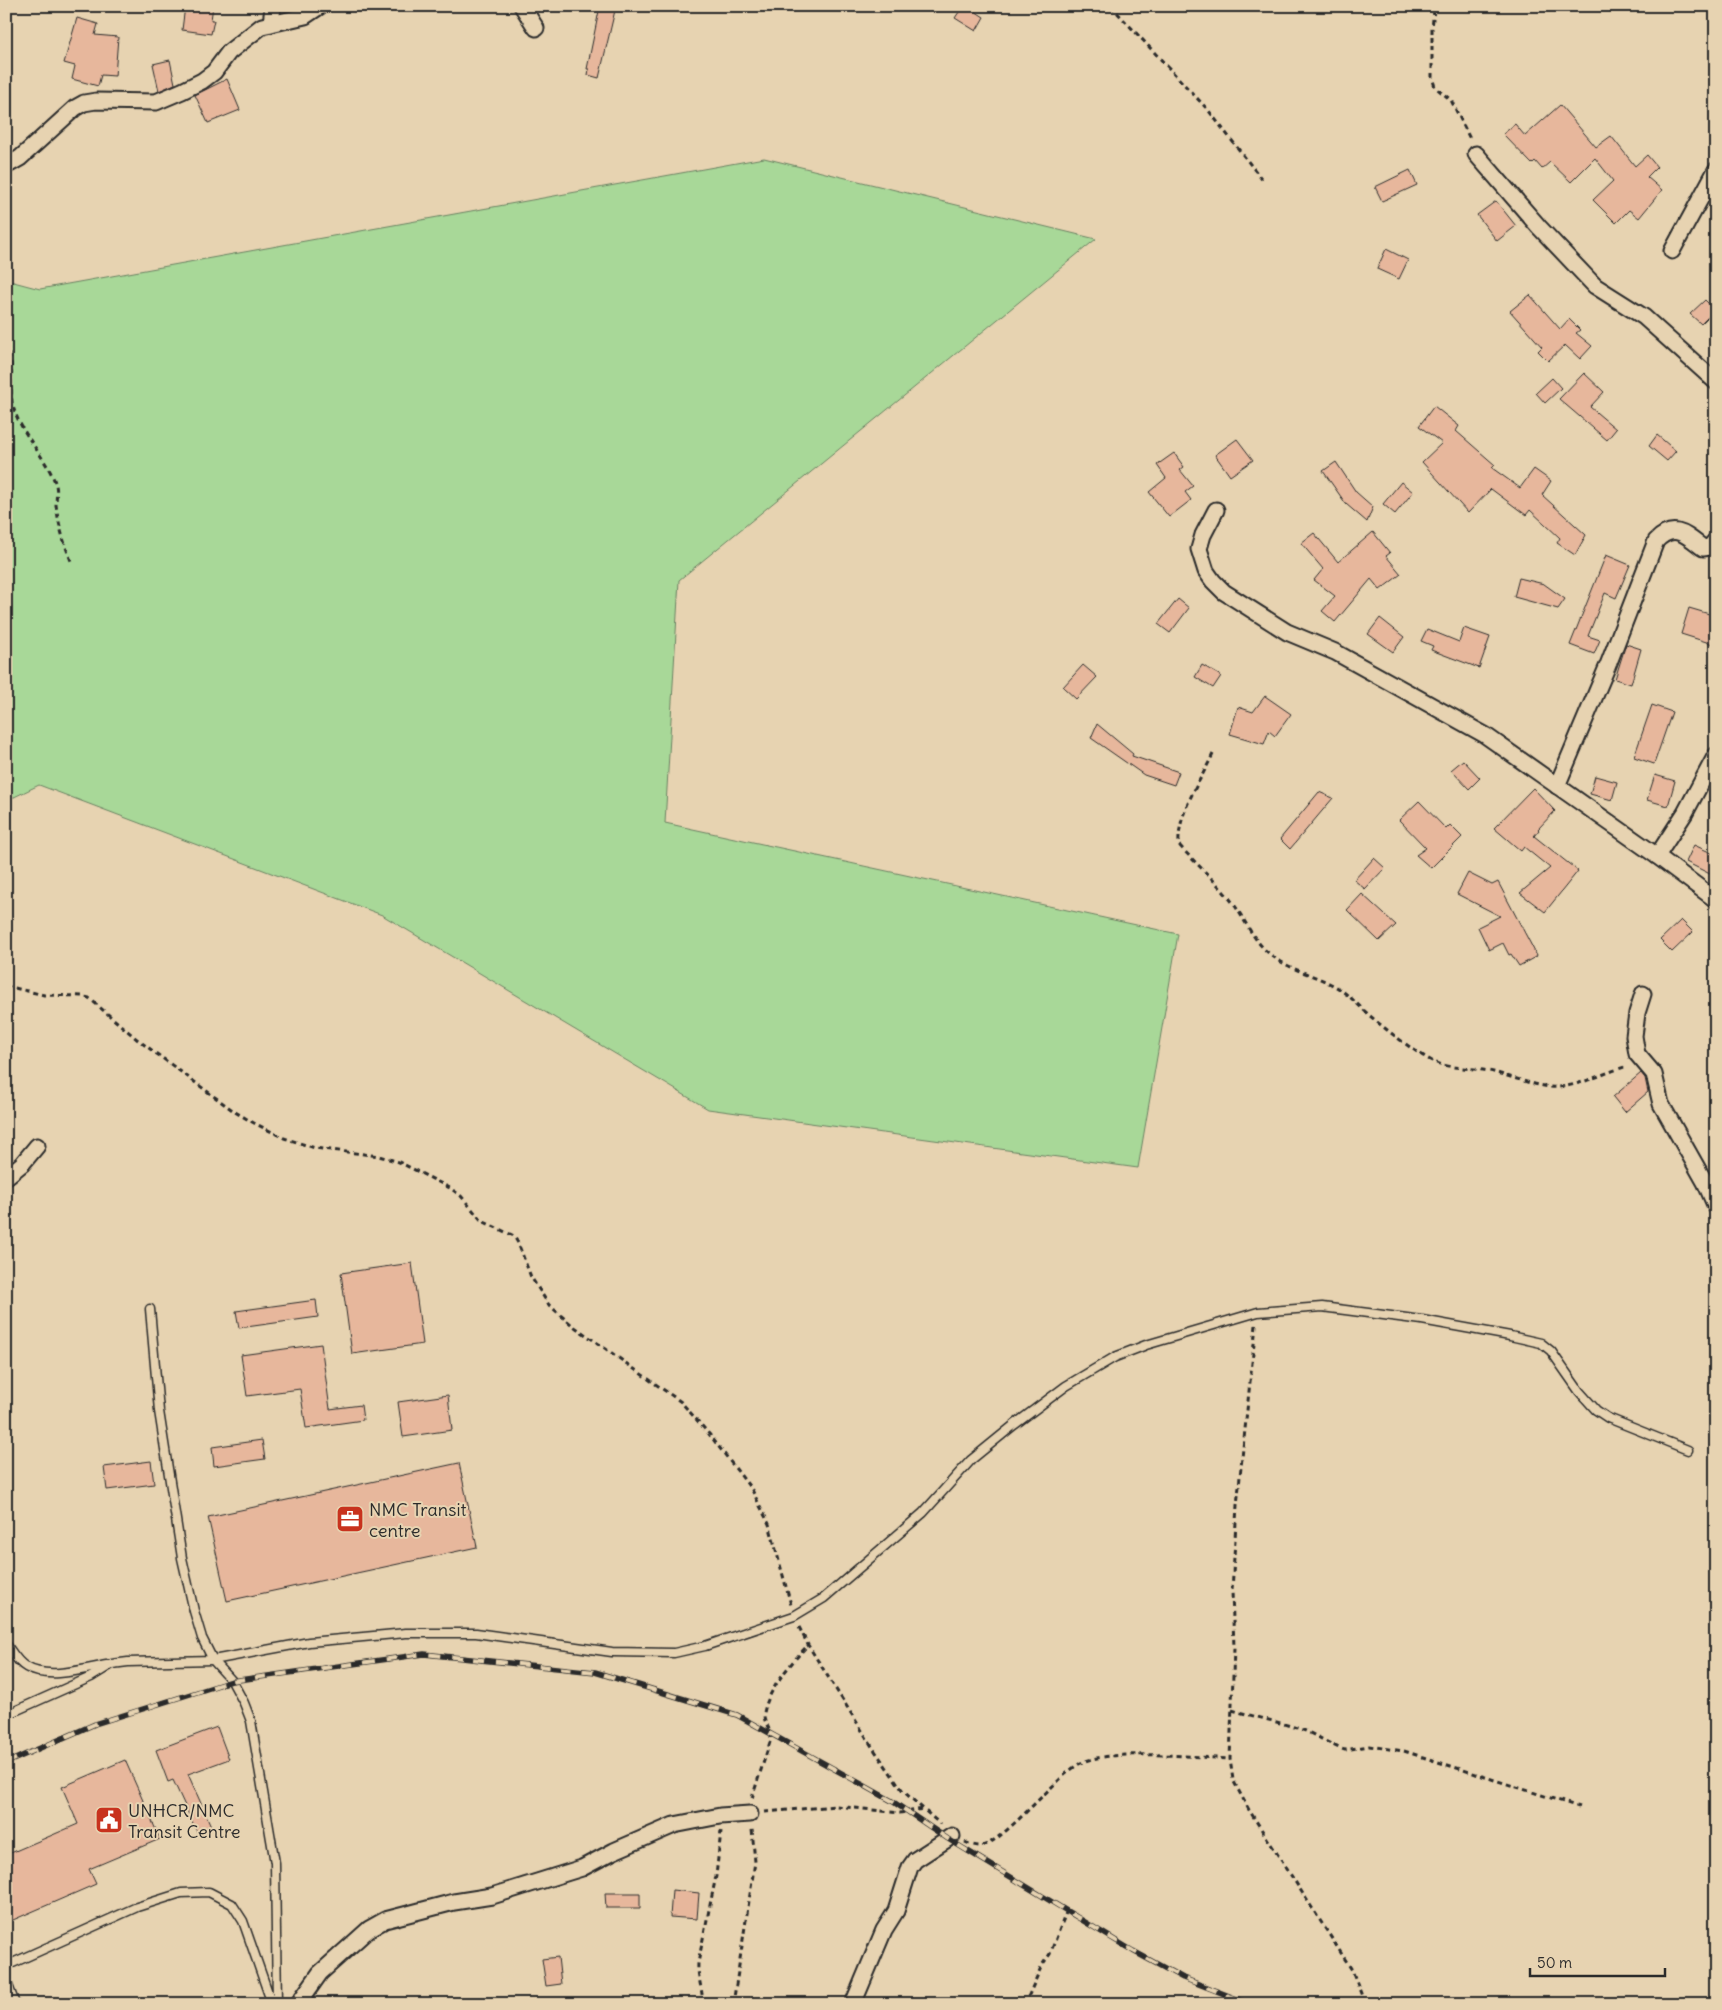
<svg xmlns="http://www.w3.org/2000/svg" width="1722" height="2010" viewBox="0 0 1722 2010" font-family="Delius,sans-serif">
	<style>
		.green { fill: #a8d898; stroke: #6a8262 }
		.building { fill: #e7b79c; stroke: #2b2b2b }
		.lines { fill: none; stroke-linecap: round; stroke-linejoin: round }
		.service-casing { stroke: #2b2b2b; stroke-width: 11 }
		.minor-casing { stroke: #2b2b2b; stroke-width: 19 }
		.path { stroke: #2b2b2b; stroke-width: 3; stroke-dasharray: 5 4; stroke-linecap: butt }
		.service { stroke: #e7d3b1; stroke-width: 8 }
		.minor { stroke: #e7d3b1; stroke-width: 15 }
		.rail-casing { stroke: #2b2b2b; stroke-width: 5.5 }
		.rail { stroke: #e7d3b1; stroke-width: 4; stroke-dasharray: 11; stroke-linecap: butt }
		.labels { text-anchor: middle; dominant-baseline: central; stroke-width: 4; stroke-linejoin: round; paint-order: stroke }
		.poi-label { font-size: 18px; fill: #2b2b2b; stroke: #e7d3b1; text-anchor: start }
	</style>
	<rect width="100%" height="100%" fill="#e7d3b1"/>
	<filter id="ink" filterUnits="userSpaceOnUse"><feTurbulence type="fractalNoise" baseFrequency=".02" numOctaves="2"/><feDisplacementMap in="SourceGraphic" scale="10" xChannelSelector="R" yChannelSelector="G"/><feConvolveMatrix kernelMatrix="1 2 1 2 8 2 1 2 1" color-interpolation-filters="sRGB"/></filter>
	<g filter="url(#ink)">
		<path class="green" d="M764 158 1096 239 679 580 665 823 1178 934 1138 1168 708 1109 382 915 39 785 6 801V280L40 289Z"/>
		<g class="building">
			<path d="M185 6H213L211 20H214L211 34 182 30Z"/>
			<path d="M600 6H616L599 78 588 75 589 69H587Z"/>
			<path d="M963 6H967L984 17 976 31 955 18Z"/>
			<path d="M77 18 98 24 95 35 118 37 115 76 101 75 98 86 72 79 75 66 64 63Z"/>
			<path d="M170 60 175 84 159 91 153 64Z"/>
			<path d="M227 79 240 110 208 123 195 95Z"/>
			<path d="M1560 105 1596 147 1611 136 1635 166 1647 155 1657 167 1647 177 1662 190 1639 218 1629 210 1616 223 1593 200 1613 181 1595 158 1571 182 1550 162 1542 169 1535 161 1532 164 1503 134 1515 124 1525 136Z"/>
			<path d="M1410 170 1417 185 1382 201 1375 187Z"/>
			<path d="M1496 201 1516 226 1497 241 1477 215Z"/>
			<path d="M1386 249 1408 260 1399 279 1377 269Z"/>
			<path d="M1530 295 1560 329 1569 319 1580 330 1576 333 1592 346 1580 359 1565 345 1548 361 1538 351 1542 347 1510 311Z"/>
			<path d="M1705 300 1715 310 1701 324 1690 314Z"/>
			<path d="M1584 373 1604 392 1590 407 1616 429 1607 440 1559 399Z"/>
			<path d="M1552 378 1561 388 1545 403 1536 393Z"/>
			<path d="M1434 406 1459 426 1456 431 1495 465 1492 468 1520 488 1534 469 1551 481 1542 495 1586 535 1575 555 1557 543 1560 538 1530 510 1526 515 1491 489 1468 513 1422 462 1442 443 1419 426Z"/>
			<path d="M1657 435 1676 451 1667 461 1649 446Z"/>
			<path d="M1237 439 1253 460 1230 476 1215 455Z"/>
			<path d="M1174 453 1184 467 1180 470 1193 486 1185 492 1191 500 1169 517 1149 492 1166 478 1157 465Z"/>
			<path d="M1336 462 1356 492 1373 507 1367 522 1346 504 1323 471Z"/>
			<path d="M1401 482 1413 492 1395 514 1383 504Z"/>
			<path d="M1373 532 1390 553 1386 556 1401 574 1380 590 1371 579 1335 622 1322 611 1335 596 1314 580 1323 569 1301 543 1314 533 1338 562Z"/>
			<path d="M1606 555 1630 565 1616 598 1605 593 1588 636 1600 640 1594 654 1570 645Z"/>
			<path d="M1519 578 1544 584 1565 599 1558 609 1514 597Z"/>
			<path d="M1178 599 1189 608 1170 633 1158 624Z"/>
			<path d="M1689 608 1716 616V645L1681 634Z"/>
			<path d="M1380 618 1404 637 1393 652 1368 634Z"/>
			<path d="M1464 628 1490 637 1479 668 1431 650 1433 646 1421 641 1427 629 1459 642Z"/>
			<path d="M1626 644 1641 649 1631 684 1615 679Z"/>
			<path d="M1083 665 1097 677 1076 699 1063 687Z"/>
			<path d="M1202 665 1221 676 1213 688 1195 677Z"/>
			<path d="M1265 696 1291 714 1275 736 1269 731 1264 744 1230 734 1238 707 1253 712Z"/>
			<path d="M1652 705 1672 712 1654 764 1634 757Z"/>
			<path d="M1097 724 1133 754 1132 756 1179 772 1174 785 1144 775 1091 738Z"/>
			<path d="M1463 760 1480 778 1469 789 1451 770Z"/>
			<path d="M1655 775 1675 781 1668 806 1647 800Z"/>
			<path d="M1595 776 1617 782 1612 800 1590 794Z"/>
			<path d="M1533 788 1555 811 1538 829 1539 830 1534 836 1578 871 1545 912 1520 893 1550 868 1524 847 1521 851 1494 828Z"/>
			<path d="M1319 792 1333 798 1290 849 1280 839Z"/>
			<path d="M1419 801 1446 829 1450 825 1462 837 1431 868 1416 855 1426 848 1399 820Z"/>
			<path d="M1694 845 1716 855V877L1686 862Z"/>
			<path d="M1374 858 1385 868 1365 889 1354 880Z"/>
			<path d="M1468 873 1492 885 1498 882 1537 956 1519 966 1511 954 1509 955 1503 943 1489 950 1478 927 1500 916 1457 894Z"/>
			<path d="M1362 894 1396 925 1379 941 1347 910Z"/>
			<path d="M1681 920 1693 932 1672 952 1660 940Z"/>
			<path d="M1641 1073 1645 1078 1648 1092 1625 1112 1613 1097Z"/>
			<path d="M412 1263 423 1344 352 1354 341 1273Z"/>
			<path d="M316 1300 318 1317 239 1328 236 1311Z"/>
			<path d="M321 1344 330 1409 361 1405 363 1420 306 1428 300 1389 247 1396 241 1355Z"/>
			<path d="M448 1395 452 1430 403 1437 398 1402Z"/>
			<path d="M262 1440 265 1459 214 1466 212 1447Z"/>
			<path d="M151 1461 154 1484 107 1490 104 1467Z"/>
			<path d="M459 1463 477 1547 227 1601 208 1517Z"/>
			<path d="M217 1727 229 1759 188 1774 211 1826 197 1832 173 1780 168 1782 156 1750Z"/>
			<path d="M125 1760 160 1839 89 1869 96 1884 6 1923V1855L78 1824 62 1787Z"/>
			<path d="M672 1890 699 1893 697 1919 670 1917Z"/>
			<path d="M605 1893H640V1908H606Z"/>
			<path d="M558 1957 561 1984 546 1986 542 1959Z"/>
		</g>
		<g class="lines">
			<defs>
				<g id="service">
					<path d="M150 1309 159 1411 182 1558 194 1611 202 1638 213 1660 232 1681 244 1703 251 1721 275 1863 277 2004"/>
					<path d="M6 1644C12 1652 17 1662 26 1667 47 1680 85 1669 107 1665"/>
					<path d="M6 1715 91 1677 112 1664 128 1662 213 1660 309 1642 406 1633H476L612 1652 674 1653 705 1646 794 1616 824 1598 923 1513 971 1460 1014 1425 1066 1386 1115 1357 1146 1345 1258 1312 1322 1307 1422 1320 1510 1336 1541 1343 1551 1351 1579 1391 1596 1410 1608 1418 1688 1450"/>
					<path d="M6 1966 137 1907 181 1893 209 1892 232 1904 243 1921 272 2004"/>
					<path d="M6 1980 15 2004"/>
				</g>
				<g id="minor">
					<path d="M522 6 536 28"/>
					<path d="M271 24 273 6"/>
					<path d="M1476 154 1539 227 1595 286 1644 317 1716 382"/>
					<path d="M6 166 20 158 75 108 84 103 96 101 156 102 182 91 202 81 214 72 229 52 262 26 305 16 320 6"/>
					<path d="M1672 251 1716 170"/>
					<path d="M1216 510 1203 535 1199 549 1206 571 1213 581 1224 592 1287 632 1335 652 1485 735 1657 856 1716 900"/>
					<path d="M1557 786 1608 665 1656 541C1674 522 1686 535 1703 548L1710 547 1716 540"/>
					<path d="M1657 856 1685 813 1716 755"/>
					<path d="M1643 994 1637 1013 1634 1036 1637 1054 1654 1074 1661 1104 1705 1182 1716 1207"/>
					<path d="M6 1177 22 1164 37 1146"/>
					<path d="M298 2004 320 1973 369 1929 385 1920 454 1902 492 1896 582 1868 614 1851 674 1825 720 1816 750 1814"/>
					<path d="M853 2004 884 1930 896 1911 910 1867 915 1860 952 1836"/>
				</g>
			</defs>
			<use href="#service" class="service-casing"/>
			<use href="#minor" class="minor-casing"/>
			<g class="path">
				<path d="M1111 6 1209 111 1264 182"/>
				<path d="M1434 10 1432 28V77L1435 87 1451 100 1471 141"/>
				<path d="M6 345C15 362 9 384 12 402 18 431 44 454 55 482 58 489 56 498 56 505 59 526 64 544 72 563"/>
				<path d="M1213 754C1200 782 1177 813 1179 845 1197 865 1217 882 1233 903 1246 921 1253 941 1271 955 1291 971 1317 975 1338 988 1350 996 1359 1006 1369 1015 1385 1029 1416 1053 1434 1062 1453 1070 1477 1067 1497 1073 1512 1077 1544 1089 1559 1087 1583 1085 1605 1072 1628 1066"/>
				<path d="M6 986 44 995 82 996 89 998 138 1040 235 1112 254 1123 284 1138 315 1148 379 1156 399 1162 450 1188 461 1196 482 1221 514 1236 518 1243 531 1277 549 1305 572 1325 681 1402 709 1434 752 1490 769 1524 791 1605"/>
				<path d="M1256 1325 1237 1505 1232 1591 1234 1648 1230 1759 1233 1780 1249 1810 1352 1970 1365 2004"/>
				<path d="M799 1627 808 1645 873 1748 903 1791 940 1824"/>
				<path d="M1232 1710C1255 1717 1280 1722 1303 1730 1316 1735 1334 1747 1345 1750L1369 1746 1404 1751 1579 1807"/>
				<path d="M752 1798 771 1739C772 1729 763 1723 764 1713 768 1689 792 1662 808 1645"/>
				<path d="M765 1812 836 1806 900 1813 923 1809"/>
				<path d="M965 1842C969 1844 975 1846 980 1846 999 1847 1056 1777 1079 1764 1106 1748 1196 1757 1230 1759"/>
				<path d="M702 2004C704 1993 697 1977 698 1963L716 1876 721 1831"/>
				<path d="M733 2004 755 1862 752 1829"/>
				<path d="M1023 2004 1029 1995 1042 1965 1050 1954 1067 1910"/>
			</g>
			<use href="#service" class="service"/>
			<use href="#minor" class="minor"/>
			<defs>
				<path id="rail" d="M6 1763 95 1724 232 1681 424 1654 595 1672 737 1715 892 1801 948 1839 1133 1951 1183 1978 1250 2004"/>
			</defs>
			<use href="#rail" class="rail-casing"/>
			<use href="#rail" class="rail"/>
		</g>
	</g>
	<defs>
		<symbol id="office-square" viewBox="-11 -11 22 22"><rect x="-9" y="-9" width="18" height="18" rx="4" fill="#c8321e" stroke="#e7d3b1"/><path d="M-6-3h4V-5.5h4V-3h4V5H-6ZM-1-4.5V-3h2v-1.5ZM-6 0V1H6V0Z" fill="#fff"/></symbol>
		<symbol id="civic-square" viewBox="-11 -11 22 22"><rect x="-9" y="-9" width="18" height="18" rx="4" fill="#c8321e" stroke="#e7d3b1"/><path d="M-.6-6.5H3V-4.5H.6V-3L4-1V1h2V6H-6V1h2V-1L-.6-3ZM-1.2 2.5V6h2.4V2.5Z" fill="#fff"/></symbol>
	</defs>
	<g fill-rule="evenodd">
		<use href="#office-square" x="334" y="1503" width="32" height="32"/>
		<use href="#civic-square" x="93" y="1804" width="32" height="32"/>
	</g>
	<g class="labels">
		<g class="poi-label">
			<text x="369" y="1509">NMC Transit<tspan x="369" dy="21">centre</tspan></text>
			<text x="128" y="1810">UNHCR/NMC<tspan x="128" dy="21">Transit Centre</tspan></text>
		</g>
	</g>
	<rect width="1722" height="2010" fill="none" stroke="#e7d3b1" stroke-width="25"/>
	<rect x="12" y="12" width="1697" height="1985" fill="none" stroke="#2b2b2b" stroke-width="2" filter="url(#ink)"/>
	<path d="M1530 1968v8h135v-8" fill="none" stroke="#2b2b2b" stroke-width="2.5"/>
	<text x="1537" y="1968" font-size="15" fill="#2b2b2b" stroke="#e7d3b1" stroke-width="4" paint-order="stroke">50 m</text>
</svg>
